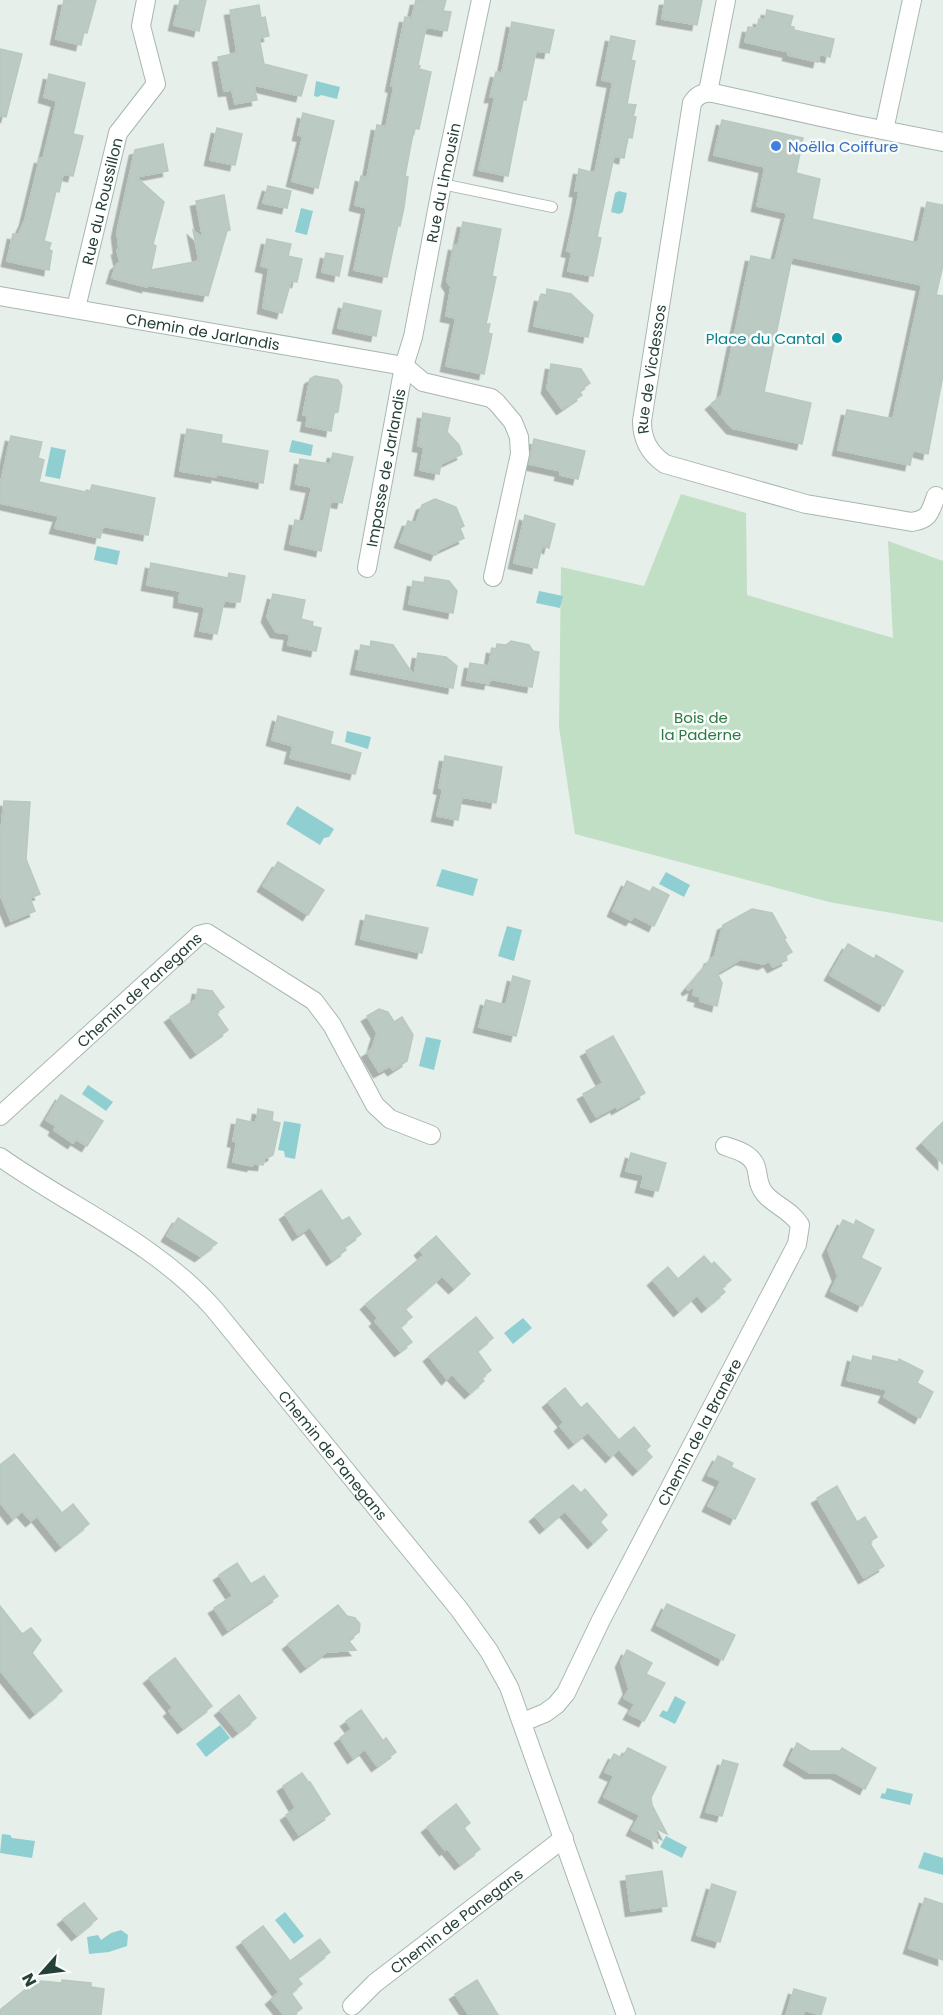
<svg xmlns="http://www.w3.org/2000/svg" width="943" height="2015" viewBox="0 0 943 2015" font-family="Poppins,sans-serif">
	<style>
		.green { fill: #c0dfc5 }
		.water { fill: #8fcfd2 }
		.building { fill: #bbcac3; stroke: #b8c9c0; stroke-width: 1.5; filter: url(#shadow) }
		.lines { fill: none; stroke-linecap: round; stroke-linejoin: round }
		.service-casing { stroke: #a8b7b1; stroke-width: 12 }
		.minor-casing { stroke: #a8b7b1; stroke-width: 20 }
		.tertiary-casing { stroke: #a8b7b1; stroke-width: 20 }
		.service { stroke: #fff; stroke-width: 10 }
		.minor { stroke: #fff; stroke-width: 18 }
		.tertiary { stroke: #fff; stroke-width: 18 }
		.shop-dot { fill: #3f7fe0; stroke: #f7fbf9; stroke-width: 2 }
		.culture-dot { fill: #0f9aa8; stroke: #f7fbf9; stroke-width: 2 }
		.labels { text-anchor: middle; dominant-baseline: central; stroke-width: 5; stroke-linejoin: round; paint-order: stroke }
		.shop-label { font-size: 15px; fill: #366cbe; stroke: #f7fbf9; text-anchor: start }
		.street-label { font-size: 15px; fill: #254137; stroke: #f7fbf9 }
		.culture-label { font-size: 15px; fill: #0d838f; stroke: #f7fbf9; text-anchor: end }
		.park-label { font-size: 15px; fill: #2f7844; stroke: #f7fbf9 }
	</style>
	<defs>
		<filter id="shadow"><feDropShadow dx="-5.5" dy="5.5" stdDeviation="0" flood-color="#0004"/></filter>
	</defs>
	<rect width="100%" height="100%" fill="#e6efea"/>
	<path class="green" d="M681 494 746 513 747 595 893 638 888 541 943 561V922L829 902 575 834 559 727 561 567 644 586Z"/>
	<g class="water">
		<path d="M316 81 340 87 337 99 321 95 318 97 314 96Z"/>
		<path d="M619 191 627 193 623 212 619 214 611 212 615 193Z"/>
		<path d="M301 208 313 211 307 235 295 232Z"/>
		<path d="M292 440 313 445 311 456 289 452Z"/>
		<path d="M51 447 66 450 60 479 45 476Z"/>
		<path d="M97 546 120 551 117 565 94 560Z"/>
		<path d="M539 591 563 596 560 608 536 603Z"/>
		<path d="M347 731 371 737 368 749 345 742Z"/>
		<path d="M297 806 334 829 329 837 324 838 320 845 286 824Z"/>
		<path d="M442 869 478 879 473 896 436 886Z"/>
		<path d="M666 872 690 885 684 897 659 884Z"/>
		<path d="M507 926 522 930 514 961 498 956Z"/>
		<path d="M426 1037 441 1040 434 1070 419 1066Z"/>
		<path d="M88 1085 113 1102 106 1111 82 1094Z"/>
		<path d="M284 1121 301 1124 295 1159 285 1157 284 1151 278 1150Z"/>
		<path d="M523 1318 532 1328 513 1344 504 1333Z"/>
		<path d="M675 1696 686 1702 675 1724 659 1716 663 1710 667 1712Z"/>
		<path d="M220 1725 230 1738 206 1757 196 1744Z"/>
		<path d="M887 1788 913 1794 910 1805 880 1798 882 1793 885 1794Z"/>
		<path d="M2 1834 10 1835 12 1838 35 1841 32 1858 0 1853Z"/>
		<path d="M666 1836 687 1847 682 1858 660 1847Z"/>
		<path d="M924 1852 943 1858V1875L918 1868Z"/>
		<path d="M285 1912 304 1936 294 1944 275 1920Z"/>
		<path d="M121 1930 128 1935 127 1946 109 1952 89 1954 87 1937 98 1935 101 1940 111 1933Z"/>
	</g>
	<g class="building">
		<path d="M64 0H96L87 33 84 32 81 45 56 39Z"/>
		<path d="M180 0H206L199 31 174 25Z"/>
		<path d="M416 0H446L443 11 451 12 447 31 426 27 418 65 420 66 419 69 431 72 419 129 414 128 405 176 408 177 404 207 400 226 398 225 387 277 354 270 367 208 355 205 361 176 367 178 377 125 386 127 394 87 391 86 405 17 412 18Z"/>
		<path d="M665 0H702L697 25 662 19Z"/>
		<path d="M259 5 261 18 265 17 269 36 259 38 264 64 307 75 301 96 254 85 257 100 235 104 232 90 224 91 218 57 237 53 230 10Z"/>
		<path d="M767 10 793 16 790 26 794 27V30L834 39 830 57 820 54 818 62 788 55 789 52 745 42 748 27 757 28 759 19 765 20Z"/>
		<path d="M512 22 554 30 549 53 536 51 526 100H523L508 176 479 170 495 97H490L496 72 502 73Z"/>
		<path d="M611 36 635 41 631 60 635 61 627 104 636 105 633 117H636L632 138 628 137 624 158 614 156 597 237 601 238 593 276 568 271 572 252 567 251 577 204 579 191H575L579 169 595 173 613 82 602 80Z"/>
		<path d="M0 49 22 54 6 117 0 116Z"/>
		<path d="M49 74 85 83 73 134 83 136 73 176 63 174 59 192 56 191 44 241 51 243 49 249 52 251 49 270 7 261 13 234 18 235 25 220 40 158 43 159 57 101 44 97Z"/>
		<path d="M303 113 334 121 318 188 292 181 303 136 298 135Z"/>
		<path d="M722 120 803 138 796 173 820 179 812 219 918 243 927 202 943 205V265L936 295 943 296V375L928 454 913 450 910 465 838 450 847 410 893 419 922 285 792 257 764 392 811 403 802 444 732 428 711 404 722 395 751 256 775 261 787 213 757 206 765 167 714 155Z"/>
		<path d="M217 128 242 134 235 165 210 160Z"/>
		<path d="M163 144 168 171 136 177 164 202 153 244 156 246 151 270 199 261 193 230 203 239 196 201 224 195 230 230 227 231 208 296 147 285V287L112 278 116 265 120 262 117 250 119 249 117 232 135 150Z"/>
		<path d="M268 186 291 191 287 208 263 203Z"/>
		<path d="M463 222 501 229 492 276 496 277 486 324H490L488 333 492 334 484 374 446 366 456 318 446 316 451 287 447 281 454 245 458 246Z"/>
		<path d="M267 239 291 244 288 256 302 259 297 282 291 281 282 313 263 308 269 268 261 266Z"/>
		<path d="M326 253 343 256 339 276 322 272Z"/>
		<path d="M547 289 571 294 593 315 588 337 534 326 540 296 546 297Z"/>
		<path d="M344 303 381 311 376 336 338 328Z"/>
		<path d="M551 364 581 369 590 383 579 391 582 395 562 409 547 388Z"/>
		<path d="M315 376 338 380 342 386 338 412 334 413 331 431 306 426 308 416 303 415 310 379Z"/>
		<path d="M423 413 450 418 447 432 459 445 462 454 441 464 439 474 420 470 424 447 418 446Z"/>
		<path d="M187 429 222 435 221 443 268 451 263 483 216 474V477L180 471Z"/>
		<path d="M11 436 42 442 38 458 44 460 39 482 90 493 92 485 155 498 148 535 103 526 100 538 55 528 59 516 0 503V486Z"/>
		<path d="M534 439 585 451 578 479 560 475 561 471 529 464Z"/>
		<path d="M333 453 353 457 342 503 331 501 321 551 290 544 295 520 304 522 312 487 296 484 300 459 330 464Z"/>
		<path d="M435 499 456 507 464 526 460 528 464 538 438 550 436 555 400 542 408 521 416 523 422 505Z"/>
		<path d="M525 515 555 524 549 548 542 546 537 568 514 563Z"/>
		<path d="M151 563 228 578 229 573 245 576 240 602 224 601 217 634 200 631 205 607 179 602 180 591 147 585Z"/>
		<path d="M425 577 449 581 457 591 453 613 409 604 413 581 424 583Z"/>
		<path d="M273 594 305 600 301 619 313 622 312 626 321 628 316 651 288 645 290 634 276 632 267 617Z"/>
		<path d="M371 641 393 645 414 676 418 653 446 657 457 666 453 688 356 669 361 645 370 647Z"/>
		<path d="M511 641 529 645 533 651 539 652 532 687 490 679 489 684 467 680 470 663 489 666 492 648 496 649 497 644 506 645Z"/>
		<path d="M278 716 333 732 330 744 361 753 355 774 290 758 293 746 272 740Z"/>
		<path d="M445 756 502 767 496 803 462 797 458 820 437 816 443 789 439 788Z"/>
		<path d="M4 801 30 802 26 859 40 894 30 898 35 911 11 921 0 894V840Z"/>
		<path d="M278 862 324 890 308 915 263 886Z"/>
		<path d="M627 881 650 892 653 887 669 895 654 926 634 916 631 920 613 911Z"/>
		<path d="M752 909 772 913 786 938 784 939 792 952 785 956 787 960 773 967 769 961 763 964 741 959 717 973 722 983 717 1006 700 1001 701 997 693 995 695 986 688 990 687 988 709 962 710 958V960L715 955 723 925Z"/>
		<path d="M366 915 428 928 422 953 361 939Z"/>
		<path d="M848 944 874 959 876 955 903 971 884 1006 830 975Z"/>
		<path d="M513 976 530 981 516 1036 479 1027 486 1000 506 1005Z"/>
		<path d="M198 989 212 991 224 1007 216 1013 228 1030 196 1053 170 1017 196 999Z"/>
		<path d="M379 1009 388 1012 394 1022 402 1017 413 1035 407 1061 393 1070 390 1066 379 1072 367 1052 372 1049 377 1033 367 1016Z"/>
		<path d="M613 1036 645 1093 617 1109 616 1106 596 1117 583 1094 603 1083 586 1051Z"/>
		<path d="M61 1095 103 1121 87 1146 76 1139 73 1143 54 1130 56 1126 46 1120Z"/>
		<path d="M258 1109 273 1112 272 1121 280 1123 273 1155 267 1158H264L263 1165 253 1164 252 1166 233 1162 237 1142 233 1141 237 1119 256 1123Z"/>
		<path d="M943 1122V1164L922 1143Z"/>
		<path d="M631 1153 666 1163 658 1191 641 1187 644 1175 626 1171Z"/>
		<path d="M321 1190 342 1221 349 1217 361 1234 344 1246 346 1250 332 1260 310 1227 298 1235 285 1214Z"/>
		<path d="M178 1218 217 1243 200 1256 167 1236Z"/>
		<path d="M843 1220 854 1225 856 1220 874 1230 861 1258 881 1268 862 1306 831 1291 838 1276 828 1250Z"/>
		<path d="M436 1236 470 1274 454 1288 442 1276 405 1309 412 1317 400 1327 412 1342 400 1351 375 1321 378 1318 366 1304 424 1255 420 1250Z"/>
		<path d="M704 1256 712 1265 714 1262 731 1280 721 1288 725 1292 707 1307 697 1295 679 1311 653 1280 668 1267 678 1279Z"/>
		<path d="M476 1317 493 1338 477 1351 491 1370 481 1378 484 1381 470 1393 452 1374 447 1379 429 1356Z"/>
		<path d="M853 1356 872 1361 873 1356 898 1362 899 1359 923 1371 917 1383 933 1392 920 1418 884 1397 887 1390 847 1380Z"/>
		<path d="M565 1388 581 1408 587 1403 619 1440 634 1427 650 1446 646 1450 652 1457 638 1470 619 1449 611 1457 588 1432 574 1443 560 1426 564 1422 548 1402Z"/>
		<path d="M14 1454 62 1513 73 1504 89 1524 61 1546 37 1516 31 1521 22 1511 13 1519 0 1502V1465Z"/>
		<path d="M718 1456 733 1463 731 1467 755 1479 735 1519 708 1506 721 1481 708 1475Z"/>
		<path d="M573 1485 581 1493 585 1489 607 1515 600 1522 607 1530 593 1543 565 1511 545 1528 535 1516Z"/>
		<path d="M837 1486 857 1522 865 1517 877 1537 869 1542 884 1566 864 1578 817 1498Z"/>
		<path d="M237 1563 251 1584 264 1576 278 1596 228 1630 214 1608 233 1596 219 1575Z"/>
		<path d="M667 1604 735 1635 723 1660 657 1625Z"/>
		<path d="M338 1605 347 1616 355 1618 360 1624 359 1632 348 1640 356 1650 329 1652 328 1651 306 1667 288 1644Z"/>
		<path d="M0 1606 22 1634 31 1628 41 1640 32 1653 62 1691 35 1713 0 1670Z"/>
		<path d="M627 1650 652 1663 646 1674 665 1683 644 1721 629 1714 635 1704 624 1698 629 1689 621 1662Z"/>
		<path d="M175 1658 212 1706 183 1728 169 1711 173 1708 149 1678Z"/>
		<path d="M239 1695 256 1718 238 1732 220 1710Z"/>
		<path d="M361 1710 383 1741 386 1738 396 1752 377 1766 365 1749 353 1758 340 1738 352 1729 346 1721Z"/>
		<path d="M797 1743 810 1751H840L842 1748 876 1768 865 1789 836 1773H810L789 1760Z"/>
		<path d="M628 1748 666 1767 651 1798 652 1805 667 1834 655 1828 658 1843 632 1830 640 1815 604 1797 614 1776 605 1772 614 1754 622 1758Z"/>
		<path d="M723 1760 738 1764 722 1816 706 1812Z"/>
		<path d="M302 1773 309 1783 310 1782 330 1814 299 1835 286 1815 296 1808 283 1786Z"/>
		<path d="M456 1804 470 1823 464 1828 480 1849 460 1864 447 1848 445 1850 427 1827Z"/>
		<path d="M662 1871 667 1906 631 1911 626 1876Z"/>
		<path d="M712 1884 736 1892 720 1942 697 1935Z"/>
		<path d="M925 1898 943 1904V1960L909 1948Z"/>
		<path d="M84 1903 97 1919 77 1935 63 1919Z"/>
		<path d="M263 1926 290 1961 320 1939 330 1952 297 1978 302 1984 291 1993 302 2008 293 2015H284L271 1999 279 1992 242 1942Z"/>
		<path d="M62 1980 91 1983V1987L104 1989 101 2015H0V2010L27 1988 29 1991 41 1981 62 1983Z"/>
		<path d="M477 1980 498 2015H469L455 1994Z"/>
		<path d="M794 1989 826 1998 821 2015 804 2010 803 2015H786Z"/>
	</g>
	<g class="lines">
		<defs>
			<path id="service" d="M442 184 552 207"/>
			<g id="minor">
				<path d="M708 92 726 0"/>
				<path d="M884 130 912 0"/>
				<path id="s1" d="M0 296 404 366 423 382 491 398 497 403 513 422 519 437 520 454 493 577"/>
				<path id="s2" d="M76 308 118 133 156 84 141 26 146 0"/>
				<path id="s3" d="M936 496C930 512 930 519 912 522L806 504 665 464C649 453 642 440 642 421L692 103C697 95 703 92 713 93L857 125 943 142"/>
				<path id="s4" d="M367 568 404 366 413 337 442 184 481 0"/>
				<path id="s5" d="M0 1116 199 935 207 933 314 1001 332 1025 375 1105 390 1119 431 1135"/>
				<path id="s6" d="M523 1722 545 1713 556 1705 566 1693 601 1620 797 1244 800 1225C791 1210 775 1206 765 1194 757 1185 759 1177 756 1167 752 1154 737 1150 725 1146"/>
				<path id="s7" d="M352 2006 375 1983 564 1838"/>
			</g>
			<g id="tertiary">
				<path id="s8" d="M0 1157C72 1208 155 1242 214 1309L459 1609 489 1651 509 1687 626 2015"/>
			</g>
		</defs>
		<use href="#service" class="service-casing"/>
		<use href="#minor" class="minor-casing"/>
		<use href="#tertiary" class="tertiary-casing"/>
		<use href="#service" class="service"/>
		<use href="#minor" class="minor"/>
		<use href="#tertiary" class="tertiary"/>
	</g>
	<circle class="shop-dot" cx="776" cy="146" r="6"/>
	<circle class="culture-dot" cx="837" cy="338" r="6"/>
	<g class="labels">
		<g class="shop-label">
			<text x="788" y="146">Noëlla Coiffure</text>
		</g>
		<g class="street-label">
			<text stroke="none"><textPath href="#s4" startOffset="393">Rue du Limousin</textPath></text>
			<text stroke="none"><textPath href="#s2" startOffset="110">Rue du Roussillon</textPath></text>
			<text stroke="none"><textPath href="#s1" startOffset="206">Chemin de Jarlandis</textPath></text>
			<text stroke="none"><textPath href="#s3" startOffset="396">Rue de Vicdessos</textPath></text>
			<text stroke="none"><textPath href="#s4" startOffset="102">Impasse de Jarlandis</textPath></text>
			<text stroke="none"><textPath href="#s5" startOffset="188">Chemin de Panegans</textPath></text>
			<text stroke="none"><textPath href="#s6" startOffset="346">Chemin de la Branère</textPath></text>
			<text stroke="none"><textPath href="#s8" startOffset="452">Chemin de Panegans</textPath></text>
			<text stroke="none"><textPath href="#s7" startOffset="135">Chemin de Panegans</textPath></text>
		</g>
		<g class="culture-label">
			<text x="825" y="338">Place du Cantal</text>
		</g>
		<g class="park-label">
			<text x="701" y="717">Bois de<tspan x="701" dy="17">la Paderne</tspan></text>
		</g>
	</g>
	<g transform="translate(42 1973) rotate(242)" stroke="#f7fbf9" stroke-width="4.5" paint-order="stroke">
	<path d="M0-4.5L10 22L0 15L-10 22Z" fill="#254137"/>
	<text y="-9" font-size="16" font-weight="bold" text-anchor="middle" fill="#254137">N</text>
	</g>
</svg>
